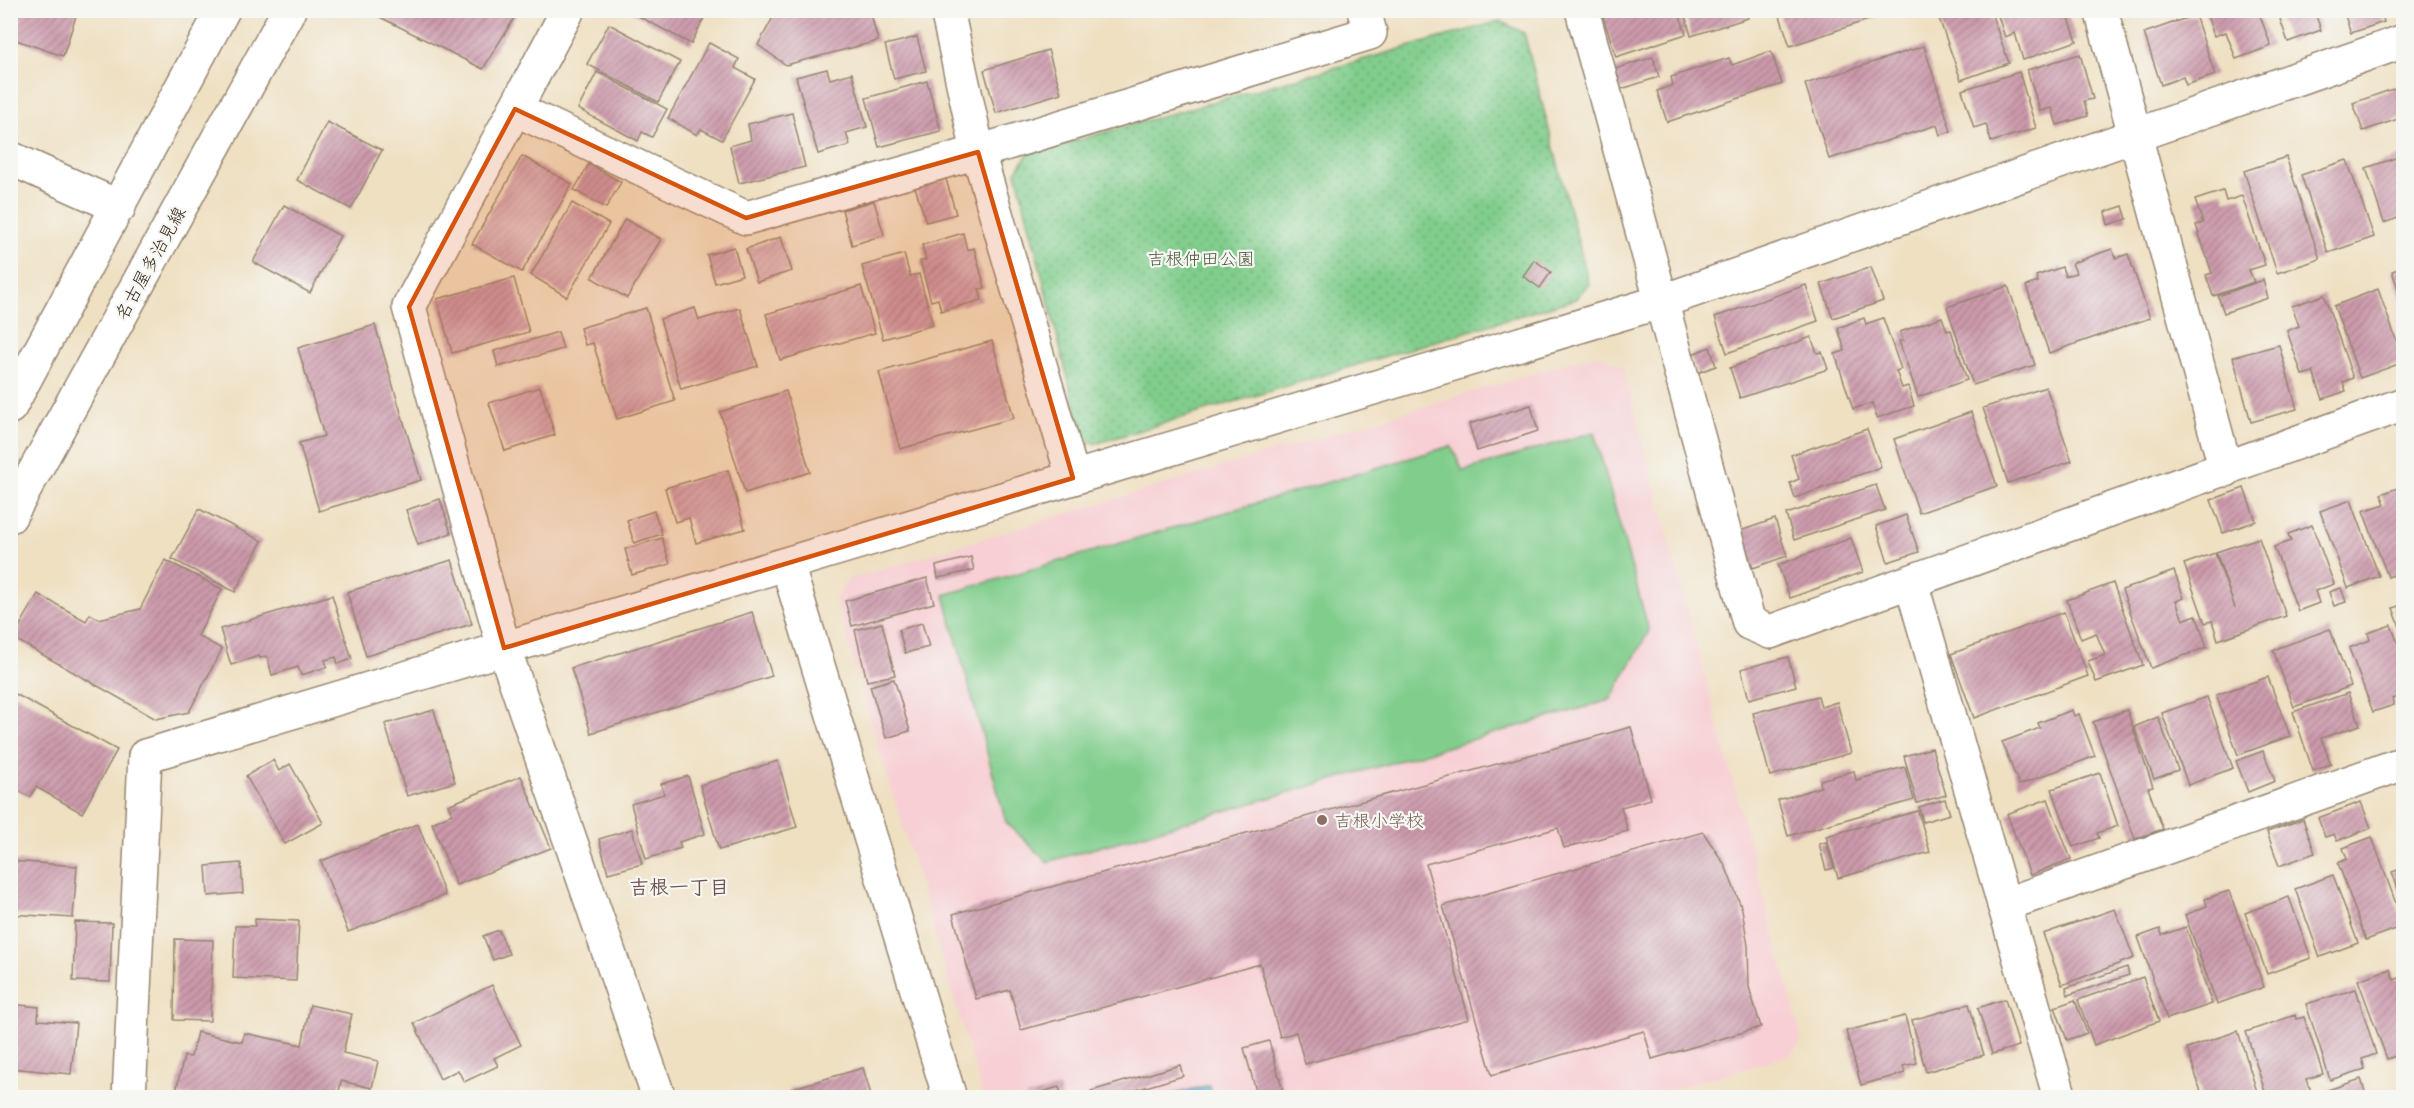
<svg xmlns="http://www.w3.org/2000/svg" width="2414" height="1108" viewBox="0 0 2414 1108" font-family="Delius,'Klee One',sans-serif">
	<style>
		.built { fill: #f7cfd4 }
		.park { fill: url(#park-dots); stroke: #5e7c55; stroke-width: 1.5 }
		.pitch { fill: #80cd8c; stroke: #5e7c55; stroke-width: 1.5 }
		.water { fill: url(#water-ripples); stroke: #486a77; stroke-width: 1.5 }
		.building { fill: url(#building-hatch) }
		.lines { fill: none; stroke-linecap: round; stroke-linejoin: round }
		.street-casing { stroke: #958570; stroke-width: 36 }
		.secondary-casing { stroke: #958570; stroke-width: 36 }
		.primary-casing { stroke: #958570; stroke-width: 36 }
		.street { stroke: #fff; stroke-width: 33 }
		.secondary { stroke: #fff; stroke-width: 33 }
		.primary { stroke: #fff; stroke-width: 33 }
		.marked { fill: #d7540e; fill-opacity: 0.2; stroke: #d7540e; stroke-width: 4.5; stroke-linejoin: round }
		.education-dot { fill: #8d6e63; stroke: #f6f6f2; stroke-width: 2 }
		.labels { text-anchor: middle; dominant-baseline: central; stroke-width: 4.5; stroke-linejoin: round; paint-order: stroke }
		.park-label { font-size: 18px; fill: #505b3f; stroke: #f6f6f2 }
		.street-label { font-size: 18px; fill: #3b2a1e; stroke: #f6f6f2 }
		.education-label { font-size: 18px; fill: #785e54; stroke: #f6f6f2; text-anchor: start }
		.neighbourhood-label { font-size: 20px; font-weight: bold; fill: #6e5150; stroke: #f6f6f2 }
	</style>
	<defs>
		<pattern id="park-dots" width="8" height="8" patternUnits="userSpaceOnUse" patternTransform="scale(1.5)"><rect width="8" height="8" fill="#80cd8c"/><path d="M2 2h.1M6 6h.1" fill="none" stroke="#6aa772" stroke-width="1.8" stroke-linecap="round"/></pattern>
		<pattern id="water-ripples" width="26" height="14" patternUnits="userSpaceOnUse" patternTransform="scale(1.5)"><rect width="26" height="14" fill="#54aad0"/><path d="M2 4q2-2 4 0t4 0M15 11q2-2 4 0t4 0" fill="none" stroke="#478ba8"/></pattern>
		<pattern id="building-hatch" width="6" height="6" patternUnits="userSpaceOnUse" patternTransform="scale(1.5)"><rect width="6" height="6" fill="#cc9aac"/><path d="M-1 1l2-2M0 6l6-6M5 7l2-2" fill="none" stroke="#a77e8b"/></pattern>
	</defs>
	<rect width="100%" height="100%" fill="#f6f6f2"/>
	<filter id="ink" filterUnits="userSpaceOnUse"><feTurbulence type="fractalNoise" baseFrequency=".0167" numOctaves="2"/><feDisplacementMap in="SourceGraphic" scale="12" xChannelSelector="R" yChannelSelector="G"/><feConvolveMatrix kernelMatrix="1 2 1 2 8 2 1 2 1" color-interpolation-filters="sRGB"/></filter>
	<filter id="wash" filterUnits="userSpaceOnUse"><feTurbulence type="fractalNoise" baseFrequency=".008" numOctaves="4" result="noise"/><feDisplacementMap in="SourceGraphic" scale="24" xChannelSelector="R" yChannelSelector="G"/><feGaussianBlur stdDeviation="1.35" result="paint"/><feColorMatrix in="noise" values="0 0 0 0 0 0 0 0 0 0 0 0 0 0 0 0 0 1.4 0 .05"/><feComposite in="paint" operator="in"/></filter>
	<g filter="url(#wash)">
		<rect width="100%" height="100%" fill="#efe0c2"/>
		<path class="built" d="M1598 354 1623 367 1802 1041 1790 1055 1646 1097H983L835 599 849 579Z"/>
		<path class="park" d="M1500 21 1524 33 1589 284 1575 299 1095 444 1082 435 1016 172 1028 154Z"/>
		<path class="pitch" d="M1594 432 1649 631 1610 700 1047 862 1006 822 944 595 1451 446 1463 471Z"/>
		<path class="water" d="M1209 1085 1212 1097H1163Z"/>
		<g id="blocks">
			<g class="building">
				<path d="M10 10H78L63 56 10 38Z"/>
				<path d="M366 10H519L483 69Z"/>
				<path d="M627 10H708L691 44Z"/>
				<path d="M777 10H802L817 18 848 10H870L878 41 786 65 758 45Z"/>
				<path d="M1601 10H1678L1686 34 1616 57Z"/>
				<path d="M1684 10H1746L1748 18 1691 36Z"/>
				<path d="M1778 10H1895V11L1790 46Z"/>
				<path d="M1936 10H1990L2009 63 1961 80Z"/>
				<path d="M1996 10H2066L2077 41 2023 60 2015 33 2005 37Z"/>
				<path d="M2205 10H2258L2271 46 2236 59 2226 32 2214 36Z"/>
				<path d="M2267 10H2314L2321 30 2288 42 2278 13 2269 16Z"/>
				<path d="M2343 10H2381L2384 22 2351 33Z"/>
				<path d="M2195 15 2215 75 2186 85 2183 77 2161 85 2144 33Z"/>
				<path d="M609 24 680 62 658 102 587 64Z"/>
				<path d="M917 37 926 71 894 79 885 45Z"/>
				<path d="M709 43 739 59 735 68 755 79 722 140 701 129 697 135 668 118Z"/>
				<path d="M1924 46 1951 131 1940 135 1937 125 1829 159 1805 84Z"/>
				<path d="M1048 50 1061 93 996 113 984 70Z"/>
				<path d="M1771 51 1782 84 1667 122 1657 91 1673 85 1671 77 1729 58 1732 65Z"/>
				<path d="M2080 54 2093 99 2084 101 2088 116 2057 125 2052 108 2040 111 2027 70Z"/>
				<path d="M1653 57 1659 77 1618 90 1612 70Z"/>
				<path d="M827 69 830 79 852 73 867 127 846 133 850 145 818 154 796 77Z"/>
				<path d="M597 72 667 109 652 137 642 132 638 141 578 109Z"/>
				<path d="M2019 72 2036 128 1991 142 1986 124 1974 128 1962 90Z"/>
				<path d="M927 81 941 131 879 147 866 98Z"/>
				<path d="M2404 85V117L2363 131 2353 103Z"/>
				<path d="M792 113 805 167 739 183 730 146 751 140 748 124Z"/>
				<path d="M327 122 382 150 351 209 297 180Z"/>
				<path d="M2404 155V216L2384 223 2366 168Z"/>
				<path d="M522 156 572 184 522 272 472 244Z"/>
				<path d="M2286 157 2320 259 2277 273 2244 171Z"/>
				<path d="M2347 160 2374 237 2328 253 2301 175Z"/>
				<path d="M589 164 621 182 606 208 574 190Z"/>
				<path d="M946 179 956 214 926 222 915 187Z"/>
				<path d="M2223 191 2226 201 2242 196 2265 265 2249 270 2254 282 2213 296 2206 275 2212 273 2196 225 2203 223 2195 200Z"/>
				<path d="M874 201 884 235 852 245 842 210Z"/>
				<path d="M572 203 609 224 567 297 531 275Z"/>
				<path d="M284 205 340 236 310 293 253 262Z"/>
				<path d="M2123 206 2127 219 2108 225 2105 212Z"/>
				<path d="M625 219 661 239 627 298 592 278Z"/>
				<path d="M963 233 967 250 974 248 985 288 979 289 982 300 941 311 938 299 931 301 920 261 926 260 922 245Z"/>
				<path d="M781 237 792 271 757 282 746 249Z"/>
				<path d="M734 247 742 275 715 283 707 255Z"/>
				<path d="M2112 249 2116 258 2128 254 2150 318 2049 353 2026 286 2038 282 2036 276 2062 267 2065 276 2076 273 2072 263Z"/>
				<path d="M904 254 910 276 919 274 933 325 883 339 862 266Z"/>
				<path d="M1534 260 1551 272 1540 288 1523 276Z"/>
				<path d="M1871 267 1883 301 1833 318 1821 284Z"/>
				<path d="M2404 267V304H2403L2392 271Z"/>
				<path d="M514 278 529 332 452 353 437 299Z"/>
				<path d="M2263 280 2268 298 2224 313 2218 296Z"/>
				<path d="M1806 285 1818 321 1727 353 1715 317Z"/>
				<path d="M861 286 875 333 780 360 766 314Z"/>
				<path d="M2008 286 2035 365 1973 385 1947 307Z"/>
				<path d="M2378 289 2404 362 2360 378 2334 306Z"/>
				<path d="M2324 295 2353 378 2343 382 2346 391 2323 399 2313 372 2302 375 2287 331 2299 326 2292 306Z"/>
				<path d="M646 308 675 401 617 419 593 343 585 345 580 328Z"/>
				<path d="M695 308 699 320 740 308 758 366 681 389 660 319Z"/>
				<path d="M1942 317 1947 331 1951 330 1967 380 1918 397 1899 341H1903L1900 332Z"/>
				<path d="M1864 318 1866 324 1883 318 1901 369 1896 371 1902 388 1908 386 1914 406 1877 418 1872 403 1853 409 1835 354 1845 351 1838 328Z"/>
				<path d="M375 325 421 480 319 511 299 443 324 436 298 348Z"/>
				<path d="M558 332 563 349 498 367 494 351Z"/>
				<path d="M1811 337 1817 353 1822 352 1828 369 1740 398 1730 368Z"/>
				<path d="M992 341 1014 418 900 449 879 372Z"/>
				<path d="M2279 345 2297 409 2251 422 2233 357Z"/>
				<path d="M1710 347 1716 366 1697 373 1690 355Z"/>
				<path d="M540 387 555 435 505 451 489 403Z"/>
				<path d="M2046 387 2072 461 2008 483 1983 408Z"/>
				<path d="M786 391 810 472 745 493 720 412Z"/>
				<path d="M1531 405 1538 431 1477 451 1469 424Z"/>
				<path d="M1971 412 1997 486 1919 513 1894 439Z"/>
				<path d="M1867 429 1881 467 1795 498 1790 483 1799 479 1791 455Z"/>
				<path d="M728 470 745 529 696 543 689 518 675 522 665 488Z"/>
				<path d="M1876 485 1885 510 1794 540 1786 514Z"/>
				<path d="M2401 487 2404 492V571L2388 577 2363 511 2385 504 2381 494Z"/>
				<path d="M2244 488 2256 521 2223 533 2211 500Z"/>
				<path d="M440 499 451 533 418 545 406 510Z"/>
				<path d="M2351 500 2379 576 2348 588 2320 511Z"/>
				<path d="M199 509 262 541 235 592 172 559Z"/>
				<path d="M654 511 662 534 634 543 627 520Z"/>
				<path d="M1906 515 1919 552 1888 562 1876 526Z"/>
				<path d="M1775 519 1787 556 1753 568 1740 531Z"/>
				<path d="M2312 525 2334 584 2315 591 2319 603 2298 611 2274 547 2291 541 2288 534Z"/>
				<path d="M662 538 670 564 632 575 625 549Z"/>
				<path d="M1851 538 1863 572 1790 598 1778 565Z"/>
				<path d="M2259 538 2286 616 2218 640 2212 621 2205 623 2184 564 2215 553 2235 608 2216 552Z"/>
				<path d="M971 557 974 570 938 578 936 566Z"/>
				<path d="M165 560 222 589 198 636 222 649 189 712 156 719 13 638 38 594 86 621 90 614 99 619 140 609Z"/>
				<path d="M452 560 472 624 366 656 347 592Z"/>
				<path d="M2174 571 2184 598 2176 601 2183 620 2196 615 2207 647 2151 668 2122 590Z"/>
				<path d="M927 578 934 603 852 626 845 601Z"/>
				<path d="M2113 583 2143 665 2096 682 2088 661 2105 655 2096 633 2081 639 2067 600Z"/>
				<path d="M2341 588 2346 602 2334 606 2329 592Z"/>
				<path d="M332 595 352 659 338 664 336 657 325 660 327 667 301 675 298 667 272 675 267 656 260 658 259 656 231 665 220 629Z"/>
				<path d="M2404 604V635H2403L2393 608Z"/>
				<path d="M752 612 772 676 591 733 571 668Z"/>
				<path d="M2064 612 2088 676 1974 718 1951 654Z"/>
				<path d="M882 623 895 675 867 681 855 630Z"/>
				<path d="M922 623 929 647 905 653 899 630Z"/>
				<path d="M2391 625 2404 659V695L2392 699 2394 705 2373 712 2349 648 2370 640 2368 633Z"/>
				<path d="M2330 629 2351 686 2294 707 2273 650Z"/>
				<path d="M1788 657 1796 686 1749 699 1741 669Z"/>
				<path d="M2268 677 2290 736 2238 755 2216 695Z"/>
				<path d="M894 679 910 731 886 738 870 686Z"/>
				<path d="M10 691 117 750 82 813 36 787 30 797 10 786Z"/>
				<path d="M2348 693 2360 725 2321 738 2331 764 2313 771 2293 712Z"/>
				<path d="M1818 696 1821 707 1837 702 1851 753 1770 776 1753 713Z"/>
				<path d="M2207 697 2233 768 2188 785 2162 713Z"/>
				<path d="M434 710 455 782 407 796 385 724Z"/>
				<path d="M2072 710 2074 716 2079 714 2095 756 2019 785 2002 742 2040 728 2038 723Z"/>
				<path d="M2127 710 2153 787 2148 788 2163 829 2135 839 2093 722Z"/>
				<path d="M2158 717 2178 770 2154 779 2134 727Z"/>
				<path d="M1631 727 1651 799 1621 807 1628 831 1564 848 1558 828 1426 864 1469 1019 1305 1064 1296 1032 1280 1037 1260 964 1021 1030 1010 990 976 999 953 914Z"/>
				<path d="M1932 748 1946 795 1917 803 1904 756Z"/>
				<path d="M2263 751 2275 781 2248 792 2236 761Z"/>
				<path d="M273 760 279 771 290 764 323 823 285 844 246 776Z"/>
				<path d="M778 761 797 827 719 850 700 785Z"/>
				<path d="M1905 767 1914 800 1788 836 1778 800 1821 787 1820 780 1854 771 1856 780Z"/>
				<path d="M2100 773 2118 826 2097 833 2099 838 2073 847 2052 789Z"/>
				<path d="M521 776 551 848 456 885 432 823 452 814 448 805Z"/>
				<path d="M688 776 705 834 679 842 681 848 646 859 631 804 664 794 661 784Z"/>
				<path d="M1945 799 1950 814 1923 822 1919 807Z"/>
				<path d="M2048 799 2071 859 2030 875 2007 814Z"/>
				<path d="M2361 802 2371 828 2337 841 2334 834 2325 837 2318 818Z"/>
				<path d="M1918 811 1930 852 1838 878 1826 836Z"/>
				<path d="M2303 819 2315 853 2279 866 2267 832Z"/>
				<path d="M418 824 445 895 348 932 321 861Z"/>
				<path d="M632 829 642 864 608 873 599 839Z"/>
				<path d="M1703 832 1725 865 1742 909 1748 946 1749 987 1761 1027 1652 1059 1644 1031 1492 1075 1443 906Z"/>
				<path d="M2372 837 2404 926 2366 940 2338 863 2347 859 2343 848Z"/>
				<path d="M1826 842 1834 868 1826 870 1819 844Z"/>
				<path d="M10 861 77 866 73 918 10 914Z"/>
				<path d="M241 863 243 893 208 896 206 866Z"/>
				<path d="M2404 868V903H2403L2392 872Z"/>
				<path d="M2333 875 2358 943 2320 957 2295 889Z"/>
				<path d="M2229 891 2264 987 2217 1004 2185 915 2207 906 2205 899Z"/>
				<path d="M2289 897 2311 958 2267 974 2245 913Z"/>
				<path d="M2115 909 2134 958 2062 985 2043 934Z"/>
				<path d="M255 919 299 921 296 981 233 978 235 926H255Z"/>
				<path d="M75 922 112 923 110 982 73 981Z"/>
				<path d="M2186 927 2212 1004 2167 1019 2138 937 2160 929 2162 935Z"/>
				<path d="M499 930 509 954 493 960 483 936Z"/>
				<path d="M175 939 213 940 210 1021 174 1020Z"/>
				<path d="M2127 967 2129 975 2068 995 2066 988Z"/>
				<path d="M2390 969 2394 980 2402 977 2404 981V1053L2387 1059 2358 980Z"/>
				<path d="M2143 977 2159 1021 2094 1045 2078 1000Z"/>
				<path d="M492 985 521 1045 494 1058 498 1066 464 1082 458 1070 440 1079 414 1023Z"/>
				<path d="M2356 989 2376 1054 2362 1059 2365 1069 2330 1080 2306 1004Z"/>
				<path d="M2005 999 2019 1046 1992 1054 1978 1008Z"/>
				<path d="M2075 1000 2087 1033 2067 1040 2055 1007Z"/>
				<path d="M10 1004 39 1007 38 1020 76 1023 71 1074 10 1068Z"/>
				<path d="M1969 1004 1984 1055 1926 1072 1912 1020Z"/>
				<path d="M310 1005 352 1014 343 1053 378 1061 372 1088 341 1081 338 1098 175 1096 184 1056 191 1057 197 1032 242 1042 244 1033 302 1045Z"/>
				<path d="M2295 1015 2296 1019 2304 1017 2323 1074 2307 1079 2313 1098H2267L2246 1032Z"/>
				<path d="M1905 1016 1917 1063 1903 1066 1905 1073 1861 1085 1846 1031Z"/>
				<path d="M2238 1031 2259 1098H2203L2187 1048Z"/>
				<path d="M1269 1041 1285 1098H1258L1244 1048Z"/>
				<path d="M1180 1065 1183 1076 1109 1098H1093L1091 1091Z"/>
				<path d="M863 1068 872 1098H793L790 1089Z"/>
				<path d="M2361 1079 2367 1098H2331L2328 1090Z"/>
				<path d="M1059 1087 1062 1098H1025V1097Z"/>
			</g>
		</g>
	</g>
	<g filter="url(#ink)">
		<use href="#blocks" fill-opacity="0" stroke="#958570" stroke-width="1.5"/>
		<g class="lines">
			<defs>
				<g id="street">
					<path d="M568 10 409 307 504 648 659 1098"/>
					<path d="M947 10 978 152 1073 478"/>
					<path d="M1582 10 1749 623 1770 632 2404 404"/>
					<path d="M2101 10 2226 470"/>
					<path d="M515 109 746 218 978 152 1370 33 1364 10"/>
					<path d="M10 158 119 207"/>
					<path d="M787 564 950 1098"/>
					<path d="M1911 582 2060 1098"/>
					<path d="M2004 905 2404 763"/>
				</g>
				<path id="secondary" d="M129 1098 145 756 1660 302 2404 41"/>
				<g id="primary">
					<path d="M10 407 223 10"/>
					<path d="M10 516 289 10"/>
				</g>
			</defs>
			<use href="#street" class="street-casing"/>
			<use href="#secondary" class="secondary-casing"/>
			<use href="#primary" class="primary-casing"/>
			<use href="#street" class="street"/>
			<use href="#secondary" class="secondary"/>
			<use href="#primary" class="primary"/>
		</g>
	</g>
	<path class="marked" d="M515 109 746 218 978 152 1073 478 504 648 409 307Z"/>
	<circle class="education-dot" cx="1322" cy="820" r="6"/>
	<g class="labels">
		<g class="park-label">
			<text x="1201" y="258">吉根仲田公園</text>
		</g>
		<g class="street-label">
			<text transform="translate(150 263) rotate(-61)">名古屋多治見線</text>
		</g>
		<g class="education-label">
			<text x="1334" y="820">吉根小学校</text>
		</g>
		<g class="neighbourhood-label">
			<text x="679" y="886">吉根一丁目</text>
		</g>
	</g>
	<rect width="2414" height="1108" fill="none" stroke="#f6f6f2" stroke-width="36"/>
</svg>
